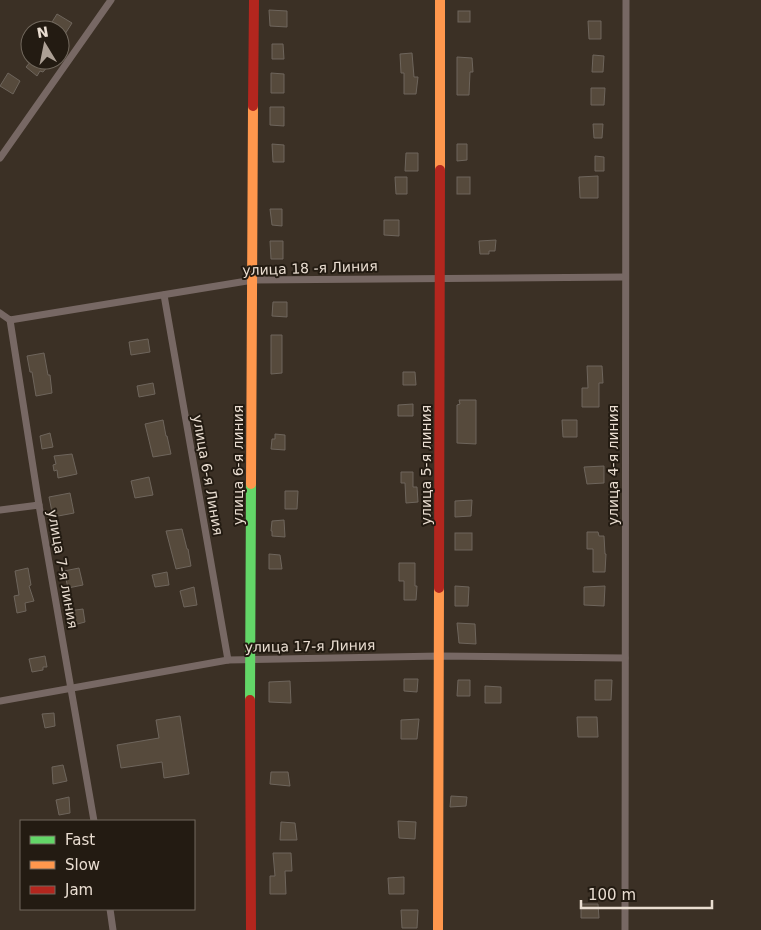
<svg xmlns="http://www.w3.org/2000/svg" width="761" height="930" viewBox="0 0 761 930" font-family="'DejaVu Sans',sans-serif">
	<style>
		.building { fill: #564a3c; stroke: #6e655c }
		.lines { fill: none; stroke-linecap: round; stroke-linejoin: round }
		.street { stroke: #776864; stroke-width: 7 }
		.fast { stroke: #63d668; stroke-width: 10 }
		.slow { stroke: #ff974d; stroke-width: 10 }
		.jam { stroke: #b3261e; stroke-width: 10 }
		.labels { text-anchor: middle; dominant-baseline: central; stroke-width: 4; stroke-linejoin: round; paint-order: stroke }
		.street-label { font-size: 14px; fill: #e9ddd1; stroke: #231b12 }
	</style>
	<rect width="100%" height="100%" fill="#3b3025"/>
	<g class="building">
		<path d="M269 10 287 11V27L270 26Z"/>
		<rect x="458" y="11" width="12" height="11"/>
		<path d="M57 14 72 23 60 42V30H54L49 27Z"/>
		<path d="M588 21H601V39H589Z"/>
		<path d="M272 44H283L284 59H272Z"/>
		<path d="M412 53 414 77H418L416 94H404V73H401L400 54Z"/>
		<path d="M593 55 604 56 603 72H592Z"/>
		<path d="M457 57 472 58 473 72H470L469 95H457Z"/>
		<path d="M32 60H48L45 65 48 66 43 72 40 71 37 76 26 67Z"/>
		<path d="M8 73 20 81 13 94 0 86Z"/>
		<path d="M271 73 284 74V93H271Z"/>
		<path d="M591 88H605L604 105H591Z"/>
		<path d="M270 107H284V126L270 125Z"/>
		<path d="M593 124H603L602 138H594Z"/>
		<path d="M272 144 284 145V162H273Z"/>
		<path d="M457 144H467V160L457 161Z"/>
		<path d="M406 153H418V171H405Z"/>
		<path d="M595 156 604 157V171H595Z"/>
		<path d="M598 176V198H580L579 177Z"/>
		<path d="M395 177H407V194H396Z"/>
		<rect x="457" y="177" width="13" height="17"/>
		<path d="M270 209H282V226L272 225Z"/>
		<path d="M384 220H399V236L384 235Z"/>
		<path d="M496 240 495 251H489V254H480L479 241Z"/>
		<path d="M270 241H283V259H271Z"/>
		<path d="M273 302H287V317L272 316Z"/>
		<path d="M271 335H282V373L271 374Z"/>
		<path d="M148 339 150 352 131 355 129 342Z"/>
		<path d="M44 353 48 375H50L52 393 36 396 32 372H30L27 356Z"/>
		<path d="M587 366H602L603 383H599V407H582V388H588Z"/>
		<path d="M403 372H415L416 385H403Z"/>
		<path d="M153 383 155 394 139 397 137 386Z"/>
		<path d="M459 400H476V444L457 443V405L460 404Z"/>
		<path d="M413 404V416H398V405Z"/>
		<path d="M163 420 166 436H167L171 454 153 457 145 424Z"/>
		<path d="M562 420H577V437H563Z"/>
		<path d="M50 433 53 447 42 449 40 436Z"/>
		<path d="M275 434 285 435V450L271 449 272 439H275Z"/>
		<path d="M72 454 77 474 58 478 57 470 54 471 53 465 56 464 54 456Z"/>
		<path d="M604 466V483L587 484 584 467Z"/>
		<path d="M401 472H413V487H417L418 502 406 503 405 483H401Z"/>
		<path d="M149 477 153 495 135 498 131 481Z"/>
		<path d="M285 491H298L297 509H285Z"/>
		<path d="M70 493 74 513 53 517 49 497Z"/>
		<path d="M472 500 471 516 455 517V501Z"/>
		<path d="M284 520 285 537 272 536V531H271L272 521Z"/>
		<path d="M182 529 187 549H188L191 566 176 569 166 531Z"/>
		<path d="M587 532H598L599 536H604L605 554H606L605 572H593V549H587Z"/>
		<rect x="455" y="533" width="17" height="17"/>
		<path d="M269 554 280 555 282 569H269Z"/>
		<path d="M399 563H415V586H417L416 600H404V581H399Z"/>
		<path d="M28 568 31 585 29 586 34 601 25 603 26 611 17 613 14 596 19 595 15 571Z"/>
		<path d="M79 568 83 585 68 588 64 571Z"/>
		<path d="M167 572 169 585 155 587 152 575Z"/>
		<path d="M455 586 469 587 468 606H455Z"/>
		<path d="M605 586 604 606 584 605V587Z"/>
		<path d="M194 587 197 605 184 607 180 591Z"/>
		<path d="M83 609 85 622 70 626 68 611Z"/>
		<path d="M457 623 475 624 476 644 459 643Z"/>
		<path d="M45 656 47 667H43V670L32 672 29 659Z"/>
		<path d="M404 679H418L417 692 404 691Z"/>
		<path d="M458 680H470V696H457Z"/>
		<path d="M595 680H612L611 700H595Z"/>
		<path d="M290 681 291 703 269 702V682Z"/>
		<path d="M485 686 501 687V703H485Z"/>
		<path d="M54 713 55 726 45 728 42 714Z"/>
		<path d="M180 716 189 774 164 778 162 762 121 768 117 745 159 738 156 720Z"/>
		<path d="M577 717H597L598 737H578Z"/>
		<path d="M419 719 417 739H401V720Z"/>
		<path d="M63 765 67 781 53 784 52 767Z"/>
		<path d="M271 772H288L290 786 270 784Z"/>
		<path d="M451 796 467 797 466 806 450 807Z"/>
		<path d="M69 797 70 813 59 815 56 800Z"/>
		<path d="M398 821 416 822 415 839 399 838Z"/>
		<path d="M281 822 295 823 297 840H280Z"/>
		<path d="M273 853H291L292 871H285L286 894H270V876H275Z"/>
		<path d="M404 877V894H389L388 878Z"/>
		<path d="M581 904H598L599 918H581Z"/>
		<path d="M401 910H418L417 928H402Z"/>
	</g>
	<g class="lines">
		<g class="street">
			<path d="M0 158 111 0"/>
			<path d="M164 295 228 660"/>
			<path d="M0 313 10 320 253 280 625 277"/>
			<path d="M10 320 39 505 94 821"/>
			<path d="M0 510 39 505"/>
			<path d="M0 701 228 660 440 656 625 658"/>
			<path d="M110 909 113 930"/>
			<path d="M625 930 626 0"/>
		</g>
		<path class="fast" d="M250 700 251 484"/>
		<g class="slow">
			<path d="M440 170V0"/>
			<path d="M251 484 253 106"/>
			<path d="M438 930 439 588"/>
		</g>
		<g class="jam">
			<path d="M253 106 254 0"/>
			<path d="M439 588 440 170"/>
			<path d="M250 700 251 930"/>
		</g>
	</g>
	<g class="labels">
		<g class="street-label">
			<text transform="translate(310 268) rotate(-2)">улица 18 -я Линия</text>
			<text transform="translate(238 465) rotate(-90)">улица 6-я линия</text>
			<text transform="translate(426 465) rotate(-90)">улица 5-я линия</text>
			<text transform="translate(613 465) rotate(-90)">улица 4-я линия</text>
			<text transform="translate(208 475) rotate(80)">улица 6-я Линия</text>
			<text transform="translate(63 569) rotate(80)">улица 7-я линия</text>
			<text transform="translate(310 646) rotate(-1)">улица 17-я Линия</text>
		</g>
	</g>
	<rect x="20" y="820" width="175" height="90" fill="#231b12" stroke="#72695e"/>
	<rect x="30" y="836" width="25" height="8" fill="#63d668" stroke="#72695e"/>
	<text x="65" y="845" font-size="15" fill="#e9ddd1">Fast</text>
	<rect x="30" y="861" width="25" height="8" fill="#ff974d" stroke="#72695e"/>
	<text x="65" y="870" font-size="15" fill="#e9ddd1">Slow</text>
	<rect x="30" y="886" width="25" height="8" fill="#b3261e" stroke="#72695e"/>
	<text x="65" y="895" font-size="15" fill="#e9ddd1">Jam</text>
	<g transform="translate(45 45) rotate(350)"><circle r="24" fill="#231b12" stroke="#72695e"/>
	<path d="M0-4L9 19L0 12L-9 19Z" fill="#aca095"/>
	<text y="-8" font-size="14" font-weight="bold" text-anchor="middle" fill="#e9ddd1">N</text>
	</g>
	<path d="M581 900v8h131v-8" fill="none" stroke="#e9ddd1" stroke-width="2.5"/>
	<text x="588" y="900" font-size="15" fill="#e9ddd1" stroke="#231b12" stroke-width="4" paint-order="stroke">100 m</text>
</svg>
